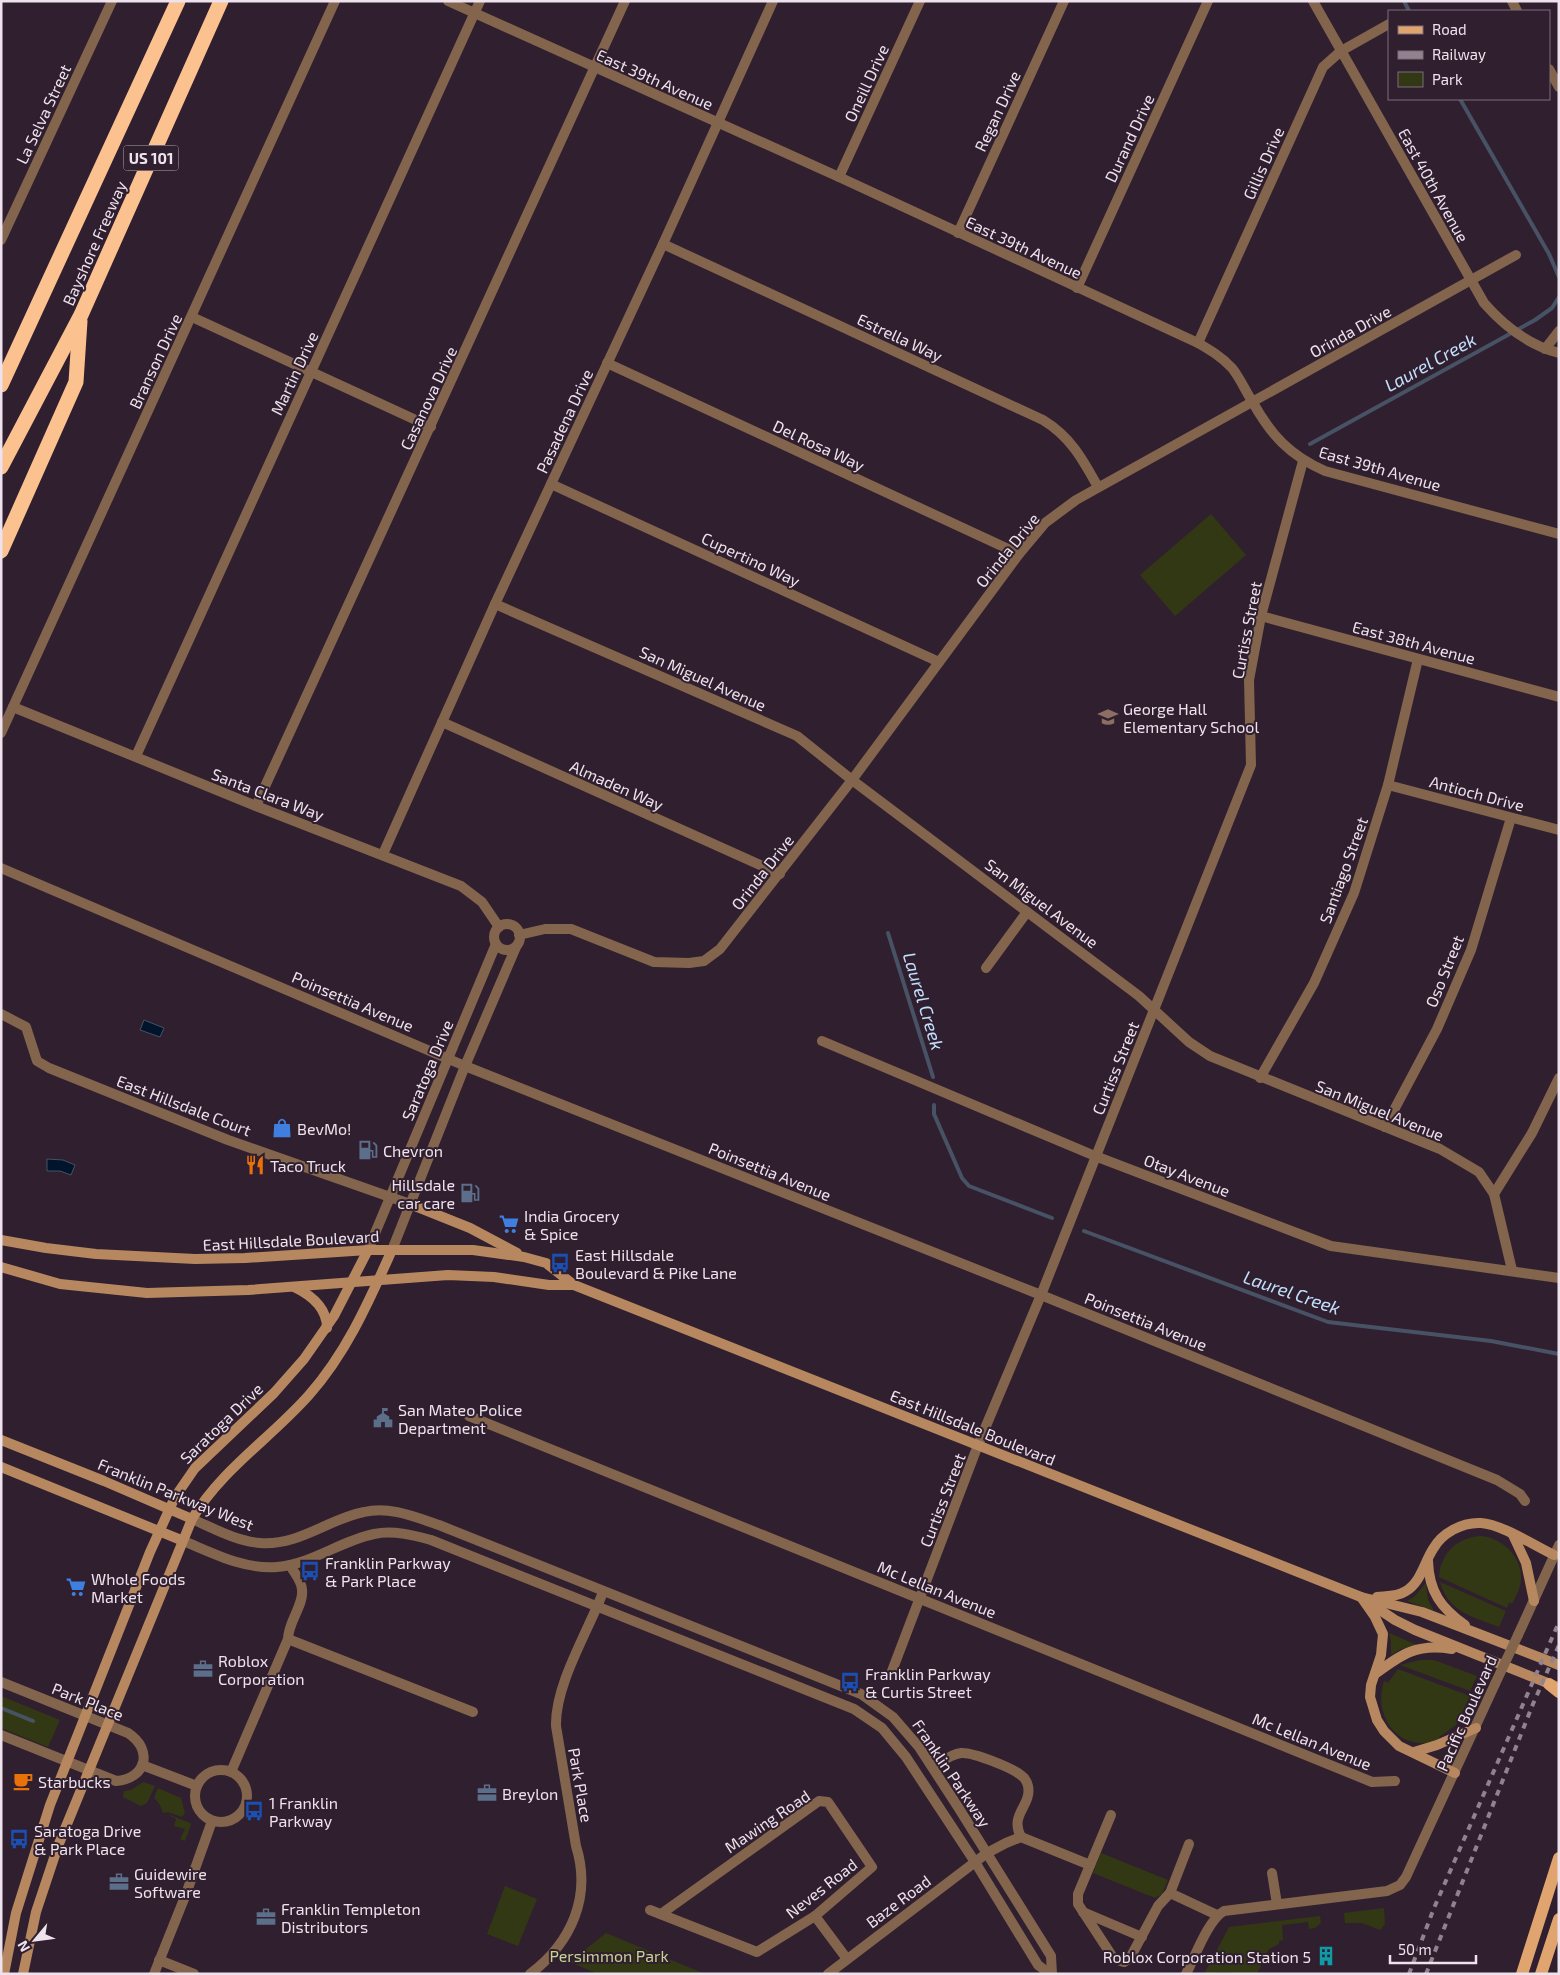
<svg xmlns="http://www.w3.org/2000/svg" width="1560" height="1975" viewBox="0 0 1560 1975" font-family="'Exo 2',sans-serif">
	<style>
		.green { fill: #323814 }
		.water { fill: #00142b; stroke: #475265 }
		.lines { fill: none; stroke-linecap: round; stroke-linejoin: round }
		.stream { stroke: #475265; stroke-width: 4 }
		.minor { stroke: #82654c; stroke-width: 10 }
		.tertiary { stroke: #82654c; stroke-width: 10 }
		.secondary { stroke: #b78860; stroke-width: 10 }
		.primary { stroke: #e0a46f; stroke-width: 12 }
		.motorway { stroke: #fbc18e; stroke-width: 15 }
		.rail { stroke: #918290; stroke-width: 4; stroke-dasharray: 6 6; stroke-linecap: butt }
		.tertiary-bridge { stroke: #82654c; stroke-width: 10 }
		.labels { text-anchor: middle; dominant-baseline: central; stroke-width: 4; stroke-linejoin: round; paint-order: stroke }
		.shield { fill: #301f2f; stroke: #b5a8b4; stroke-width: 1 }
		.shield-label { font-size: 15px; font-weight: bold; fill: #eee2ed }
		.street-label { font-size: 16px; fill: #eee2ed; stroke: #301f2f }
		.poi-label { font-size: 16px; fill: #eee2ed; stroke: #301f2f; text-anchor: start }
		.park-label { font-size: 16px; fill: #c7d392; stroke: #301f2f }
		.water-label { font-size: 18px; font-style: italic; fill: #c2e0fe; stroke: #301f2f }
	</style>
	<rect width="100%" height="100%" fill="#301f2f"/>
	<g class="green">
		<path d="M1211 514 1246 555 1175 616 1140 575Z"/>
		<path d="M1482 1536C1504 1539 1523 1558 1521 1581 1520 1589 1516 1596 1512 1604L1509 1602 1507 1608 1439 1577C1441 1552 1458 1537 1482 1536Z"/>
		<path d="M1440 1582 1506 1611 1499 1627C1472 1616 1449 1613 1440 1582Z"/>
		<path d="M1426 1583 1428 1600 1434 1611 1407 1601 1414 1597Z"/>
		<path d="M1389 1633 1417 1645 1401 1649 1391 1655V1642Z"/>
		<path d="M1420 1660H1434L1477 1676 1470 1691 1400 1665Z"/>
		<path d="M1398 1669 1470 1696 1456 1725 1439 1737 1440 1740C1401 1754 1372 1719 1384 1681L1388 1683Z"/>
		<path d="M1 1696 60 1720 48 1747 1 1728Z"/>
		<path d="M143 1782 155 1786 147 1803 141 1806 123 1797 124 1791 131 1790Z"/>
		<path d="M158 1788 181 1798 185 1813 182 1817 168 1812 163 1813 159 1803 154 1798Z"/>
		<path d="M165 1813 190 1823 191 1825 185 1841 180 1839 185 1829 174 1826 176 1819Z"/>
		<path d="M1101 1853 1168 1880 1162 1894 1155 1898 1093 1873Z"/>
		<path d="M505 1886 537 1899 518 1946 487 1934Z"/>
		<path d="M1384 1908 1385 1924 1380 1930 1362 1923H1345L1344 1913Z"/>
		<path d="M1320 1916 1321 1923 1315 1928 1309 1929 1308 1922 1282 1925 1283 1940 1279 1941V1944L1269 1949 1257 1974 1221 1972 1204 1974 1229 1927Z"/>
		<path d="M606 1933 705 1974H598L570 1962Z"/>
	</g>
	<g class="water">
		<path d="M144 1020 164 1028 160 1037 140 1030Z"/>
		<path d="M47 1159 63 1160 75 1165 71 1175 60 1171H47Z"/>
	</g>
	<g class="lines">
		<g class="stream">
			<path d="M1404 1 1409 11"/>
			<path d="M1460 99 1549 254 1559 277"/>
			<path d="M1310 444 1535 320 1552 308 1559 297"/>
			<path d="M888 933 933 1077"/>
			<path d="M934 1105V1114L962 1178 969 1186 1052 1218"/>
			<path d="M1084 1231 1328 1322 1491 1341 1559 1354"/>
			<path d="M1 1708 33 1721"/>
		</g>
		<g class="minor">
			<path d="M448 1 839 177 1198 343C1210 350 1222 357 1232 368 1240 378 1245 390 1252 401 1271 435 1289 455 1325 471L1559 534"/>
			<path d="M1313 1 1484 303C1505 327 1528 345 1559 353"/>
			<path d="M1512 1 1517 11"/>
			<path d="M1549 69 1559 87"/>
			<path d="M839 177 920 1"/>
			<path d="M958 233 1064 1"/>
			<path d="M1 240 112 1"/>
			<path d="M663 244 1043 420C1071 437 1083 460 1098 487"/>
			<path d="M1077 288 1208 1"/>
			<path d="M192 317 431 427"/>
			<path d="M1198 343 1323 67 1341 51 1389 24"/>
			<path d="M1545 349 1559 331"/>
			<path d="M607 363 1019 554"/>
			<path d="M551 484 939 662"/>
			<path d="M495 604 797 736 852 780 1139 996 1189 1042 1210 1056 1440 1149 1479 1172 1494 1194 1512 1270"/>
			<path d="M1261 616 1559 697"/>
			<path d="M13 707 256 806 461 886 482 902 499 927"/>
			<path d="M442 722 780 874"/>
			<path d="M1 733 335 1"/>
			<path d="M136 756 480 1"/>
			<path d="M1388 785 1559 830"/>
			<path d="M256 806 625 1"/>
			<path d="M383 854 495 604 663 244 773 1"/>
			<path d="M1 868 465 1066 1041 1295 1497 1480 1520 1494 1525 1501"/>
			<circle cx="507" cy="937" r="13"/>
			<path d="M519 935 545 929H571L654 962 689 963 704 961 720 949 852 780 1019 554 1045 523 1076 500 1516 255"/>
			<path d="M986 968 1027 912"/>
			<path d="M1 1014 26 1027 37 1061 49 1068 228 1140 410 1204"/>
			<path d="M822 1041 1095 1156 1331 1246 1559 1278"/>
			<path d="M1260 1078 1314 983 1354 893 1388 785 1418 659"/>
			<path d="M1385 1127 1437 1029 1471 950 1511 818"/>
			<path d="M1494 1194 1532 1133 1559 1078"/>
			<path d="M368 1250 496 944"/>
			<path d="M392 1250 465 1066 516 947"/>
			<path d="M469 1416 1372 1782 1395 1781"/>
			<path d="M192 1519C213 1528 236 1541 260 1543 299 1546 328 1519 364 1512 390 1506 415 1517 439 1525L861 1694 893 1717 919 1747 958 1807 1051 1956 1052 1974"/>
			<path d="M181 1540C211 1552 244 1570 277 1567 312 1564 340 1541 374 1534 393 1530 413 1535 431 1540L854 1709 882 1728 906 1757 975 1862 1038 1965 1050 1974"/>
			<path d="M288 1639 473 1712"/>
			<path d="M892 1671 978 1445 1041 1295 1251 765 1249 680 1261 616 1303 461"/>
			<path d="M1 1682 128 1733C154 1750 146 1779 116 1781L1 1735"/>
			<path d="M142 1765 197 1786"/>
			<path d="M933 1767C941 1762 951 1754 961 1753 973 1752 1013 1768 1022 1776 1025 1778 1027 1782 1028 1786 1032 1806 1009 1814 1021 1837"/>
			<circle cx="221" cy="1796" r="26"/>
			<path d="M231 1772 288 1639C288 1622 304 1605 302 1590 302 1581 294 1573 290 1565"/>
			<path d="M1111 1815 1078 1894V1904L1114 1959 1124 1962 1130 1958 1158 1906 1170 1893 1189 1844"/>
			<path d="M1272 1873 1277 1904"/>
			<path d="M1170 1893 1217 1915"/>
			<path d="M650 1910 757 1952 815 1916 872 1867 828 1802 819 1801 661 1914"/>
			<path d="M1083 1912 1142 1937"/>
			<path d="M815 1916 847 1959"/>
			<path d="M159 1960 194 1974"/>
			<path d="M154 1974 186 1894 212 1821"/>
			<path d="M530 1974C571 1943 592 1897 576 1846L556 1726C555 1684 588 1632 603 1592"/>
			<path d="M828 1974 987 1853 1006 1843 1021 1837 1090 1865"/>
		</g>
		<g class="tertiary">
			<path d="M1518 1635 1559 1545"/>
			<path d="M1186 1974C1195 1957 1208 1920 1224 1911L1387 1891 1400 1885 1406 1877 1495 1684"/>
		</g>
		<g class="secondary">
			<path d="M410 1204 470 1228 517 1253"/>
			<path d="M1 1240 46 1248 96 1254 195 1259 245 1258 368 1250H473L524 1257 546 1263 574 1285 1361 1597 1422 1612 1559 1665"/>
			<path d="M1 1267 60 1284 147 1293 248 1290 448 1275 494 1277 549 1285H574"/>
			<path d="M294 1287C311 1295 327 1308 327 1328"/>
			<path d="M1 1440 104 1481 192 1519"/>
			<path d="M1 1467 181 1540"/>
			<path d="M1513 1535 1526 1563 1534 1601"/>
			<path d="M1428 1561C1429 1592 1441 1608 1465 1625"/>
			<path d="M1361 1597 1375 1617 1383 1634 1381 1655 1371 1685 1370 1697 1377 1720 1384 1731 1399 1746 1455 1773"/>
			<path d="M1377 1597C1387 1596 1397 1597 1406 1591 1421 1582 1424 1563 1433 1549 1442 1533 1462 1522 1481 1523 1501 1524 1535 1546 1554 1555"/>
			<path d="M1368 1602 1395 1620 1415 1630 1555 1686"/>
			<path d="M1375 1674C1402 1654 1417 1643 1452 1649"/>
			<path d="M1414 1752 1437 1745 1476 1728"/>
			<path d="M4 1974 16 1913 50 1805 150 1552 175 1497 195 1468 274 1393 304 1359 334 1316 368 1250"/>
			<path d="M23 1974 36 1912 58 1846 192 1519C222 1469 271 1438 309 1395 347 1352 369 1301 392 1250"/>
		</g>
		<g class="primary">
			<path d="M1549 1684 1559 1692"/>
			<path d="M1522 1974 1559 1858"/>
			<path d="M1541 1974 1559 1919"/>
		</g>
		<g class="motorway">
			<path d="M1 385 178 1"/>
			<path d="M1 467 81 315 221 1"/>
			<path d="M1 551 76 382 80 321"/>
		</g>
		<g class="rail">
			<path d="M1409 1974 1434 1908 1559 1622"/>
			<path d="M1426 1974 1533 1704 1559 1645"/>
		</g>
		<path class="tertiary-bridge" d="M1495 1684 1518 1635"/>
	</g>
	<defs>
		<symbol id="school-bare" viewBox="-9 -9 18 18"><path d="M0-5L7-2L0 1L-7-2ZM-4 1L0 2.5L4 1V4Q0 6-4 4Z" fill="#8d6e63" stroke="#301f2f" stroke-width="2.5" paint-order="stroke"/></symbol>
		<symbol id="shop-bare" viewBox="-9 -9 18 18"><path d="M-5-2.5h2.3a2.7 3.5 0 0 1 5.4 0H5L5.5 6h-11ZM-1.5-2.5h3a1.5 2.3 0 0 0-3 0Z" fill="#3f7fe0" stroke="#301f2f" stroke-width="2.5" paint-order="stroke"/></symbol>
		<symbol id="fuel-bare" viewBox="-9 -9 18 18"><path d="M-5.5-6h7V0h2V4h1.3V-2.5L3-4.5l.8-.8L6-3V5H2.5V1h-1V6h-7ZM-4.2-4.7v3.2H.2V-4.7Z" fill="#5c6f8a" stroke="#301f2f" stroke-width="2.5" paint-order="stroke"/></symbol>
		<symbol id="restaurant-bare" viewBox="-9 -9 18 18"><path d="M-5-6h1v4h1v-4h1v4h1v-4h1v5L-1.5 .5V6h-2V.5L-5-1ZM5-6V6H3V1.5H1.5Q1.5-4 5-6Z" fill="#e8710a" stroke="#301f2f" stroke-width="2.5" paint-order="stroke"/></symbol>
		<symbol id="supermarket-bare" viewBox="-9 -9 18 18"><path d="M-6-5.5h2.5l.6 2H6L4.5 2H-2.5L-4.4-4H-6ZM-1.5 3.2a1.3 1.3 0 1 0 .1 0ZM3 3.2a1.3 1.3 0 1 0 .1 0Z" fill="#3f7fe0" stroke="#301f2f" stroke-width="2.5" paint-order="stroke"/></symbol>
		<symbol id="bus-bare" viewBox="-9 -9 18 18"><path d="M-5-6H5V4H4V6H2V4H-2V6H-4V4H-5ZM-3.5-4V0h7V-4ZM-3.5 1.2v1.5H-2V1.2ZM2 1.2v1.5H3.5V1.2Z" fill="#1a4fb4" stroke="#301f2f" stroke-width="2.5" paint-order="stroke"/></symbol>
		<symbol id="civic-bare" viewBox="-9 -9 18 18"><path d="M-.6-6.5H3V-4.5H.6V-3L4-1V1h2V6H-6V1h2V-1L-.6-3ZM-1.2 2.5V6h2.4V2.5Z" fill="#5c6f8a" stroke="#301f2f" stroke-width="2.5" paint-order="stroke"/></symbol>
		<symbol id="office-bare" viewBox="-9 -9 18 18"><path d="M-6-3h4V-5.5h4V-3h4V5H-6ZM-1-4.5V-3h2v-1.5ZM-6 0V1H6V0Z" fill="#5c6f8a" stroke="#301f2f" stroke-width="2.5" paint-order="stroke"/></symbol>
		<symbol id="cafe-bare" viewBox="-9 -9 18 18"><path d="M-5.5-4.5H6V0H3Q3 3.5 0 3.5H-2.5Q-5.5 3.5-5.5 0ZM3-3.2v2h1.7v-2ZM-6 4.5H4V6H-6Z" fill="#e8710a" stroke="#301f2f" stroke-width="2.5" paint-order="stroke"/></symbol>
		<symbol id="building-bare" viewBox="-9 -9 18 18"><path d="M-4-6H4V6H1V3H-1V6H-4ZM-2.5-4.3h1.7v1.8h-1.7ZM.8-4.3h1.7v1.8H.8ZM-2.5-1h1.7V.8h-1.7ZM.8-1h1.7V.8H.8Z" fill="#0f9aa8" stroke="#301f2f" stroke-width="2.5" paint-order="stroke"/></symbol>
	</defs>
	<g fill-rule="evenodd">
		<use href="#school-bare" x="1094" y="703" width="28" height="28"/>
		<use href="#shop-bare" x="268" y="1114" width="28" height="28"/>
		<use href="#fuel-bare" x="354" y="1136" width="28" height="28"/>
		<use href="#restaurant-bare" x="241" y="1151" width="28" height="28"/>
		<use href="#fuel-bare" x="456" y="1179" width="28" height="28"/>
		<use href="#supermarket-bare" x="495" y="1210" width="28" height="28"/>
		<use href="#bus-bare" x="546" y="1249" width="28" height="28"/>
		<use href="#civic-bare" x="369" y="1404" width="28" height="28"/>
		<use href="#bus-bare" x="296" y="1557" width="28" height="28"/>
		<use href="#supermarket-bare" x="62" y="1573" width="28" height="28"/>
		<use href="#office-bare" x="189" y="1655" width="28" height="28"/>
		<use href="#bus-bare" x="836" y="1668" width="28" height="28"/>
		<use href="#cafe-bare" x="9" y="1767" width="28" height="28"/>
		<use href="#office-bare" x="473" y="1779" width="28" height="28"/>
		<use href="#bus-bare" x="240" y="1797" width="28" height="28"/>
		<use href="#bus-bare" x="5" y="1825" width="28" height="28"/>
		<use href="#office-bare" x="105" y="1868" width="28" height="28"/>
		<use href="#office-bare" x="252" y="1903" width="28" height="28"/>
		<use href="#building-bare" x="1312" y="1942" width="28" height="28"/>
	</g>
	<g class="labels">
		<rect class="shield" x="123.5" y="145.5" width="55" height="25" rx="4"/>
		<g class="shield-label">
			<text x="151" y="158">US 101</text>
		</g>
		<g class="street-label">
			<text transform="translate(655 79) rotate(24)">East 39th Avenue</text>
			<text transform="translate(866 83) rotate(-65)">Oneill Drive</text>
			<text transform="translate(997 111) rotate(-65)">Regan Drive</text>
			<text transform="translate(43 114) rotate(-65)">La Selva Street</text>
			<text transform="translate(1129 138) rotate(-65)">Durand Drive</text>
			<text transform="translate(1263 163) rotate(-66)">Gillis Drive</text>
			<text transform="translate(1434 185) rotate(61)">East 40th Avenue</text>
			<text transform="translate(94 243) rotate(-66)">Bayshore Freeway</text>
			<text transform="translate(1024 247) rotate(25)">East 39th Avenue</text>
			<text transform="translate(1350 331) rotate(-29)">Orinda Drive</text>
			<text transform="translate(900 337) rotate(25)">Estrella Way</text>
			<text transform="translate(155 361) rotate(-65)">Branson Drive</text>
			<text transform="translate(294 373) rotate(-65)">Martin Drive</text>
			<text transform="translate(428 398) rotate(-65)">Casanova Drive</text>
			<text transform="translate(564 421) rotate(-65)">Pasadena Drive</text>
			<text transform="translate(819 445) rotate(25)">Del Rosa Way</text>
			<text transform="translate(1380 468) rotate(16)">East 39th Avenue</text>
			<text transform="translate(1007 550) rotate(-51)">Orinda Drive</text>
			<text transform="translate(751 559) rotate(25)">Cupertino Way</text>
			<text transform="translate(1246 630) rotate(-79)">Curtiss Street</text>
			<text transform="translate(1414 642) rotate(15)">East 38th Avenue</text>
			<text transform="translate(703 678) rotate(24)">San Miguel Avenue</text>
			<text transform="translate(617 785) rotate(24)">Almaden Way</text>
			<text transform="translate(1477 793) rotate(15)">Antioch Drive</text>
			<text transform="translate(268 794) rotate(21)">Santa Clara Way</text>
			<text transform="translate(1343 870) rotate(-70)">Santiago Street</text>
			<text transform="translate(762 872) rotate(-52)">Orinda Drive</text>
			<text transform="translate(1042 903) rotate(37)">San Miguel Avenue</text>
			<text transform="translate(1444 971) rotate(-68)">Oso Street</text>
			<text transform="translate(353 1001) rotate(23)">Poinsettia Avenue</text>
			<text transform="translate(1115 1068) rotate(-68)">Curtiss Street</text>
			<text transform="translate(427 1070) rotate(-67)">Saratoga Drive</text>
			<text transform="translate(184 1105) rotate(21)">East Hillsdale Court</text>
			<text transform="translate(1380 1110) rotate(22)">San Miguel Avenue</text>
			<text transform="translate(770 1171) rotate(22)">Poinsettia Avenue</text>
			<text transform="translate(1187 1175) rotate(21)">Otay Avenue</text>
			<text transform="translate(291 1240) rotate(-3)">East Hillsdale Boulevard</text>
			<text transform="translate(1146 1321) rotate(22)">Poinsettia Avenue</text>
			<text transform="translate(221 1423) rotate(-44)">Saratoga Drive</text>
			<text transform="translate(973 1427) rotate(22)">East Hillsdale Boulevard</text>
			<text transform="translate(176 1494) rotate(22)">Franklin Parkway West</text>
			<text transform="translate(942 1500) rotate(-69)">Curtiss Street</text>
			<text transform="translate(937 1589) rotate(22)">Mc Lellan Avenue</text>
			<text transform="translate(88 1701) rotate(22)">Park Place</text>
			<text transform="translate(1466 1713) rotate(-66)">Pacific Boulevard</text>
			<text transform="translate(1312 1741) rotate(22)">Mc Lellan Avenue</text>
			<text transform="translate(952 1773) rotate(56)">Franklin Parkway</text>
			<text transform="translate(581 1785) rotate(80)">Park Place</text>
			<text transform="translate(767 1821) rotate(-34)">Mawing Road</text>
			<text transform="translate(821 1888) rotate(-38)">Neves Road</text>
			<text transform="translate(898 1901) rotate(-37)">Baze Road</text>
		</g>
		<g class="poi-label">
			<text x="1123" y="708">George Hall<tspan x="1123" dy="18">Elementary School</tspan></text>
			<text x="297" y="1128">BevMo!</text>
			<text x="383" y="1150">Chevron</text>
			<text x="270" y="1165">Taco Truck</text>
			<text x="455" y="1184" text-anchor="end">Hillsdale<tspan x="455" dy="18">car care</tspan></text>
			<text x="524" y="1215">India Grocery<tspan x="524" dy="18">&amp; Spice</tspan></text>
			<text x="575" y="1254">East Hillsdale<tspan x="575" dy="18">Boulevard &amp; Pike Lane</tspan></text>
			<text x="398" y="1409">San Mateo Police<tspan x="398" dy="18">Department</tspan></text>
			<text x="325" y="1562">Franklin Parkway<tspan x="325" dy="18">&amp; Park Place</tspan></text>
			<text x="91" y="1578">Whole Foods<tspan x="91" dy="18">Market</tspan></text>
			<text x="218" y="1660">Roblox<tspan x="218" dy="18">Corporation</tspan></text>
			<text x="865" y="1673">Franklin Parkway<tspan x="865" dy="18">&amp; Curtis Street</tspan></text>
			<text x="38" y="1781">Starbucks</text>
			<text x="502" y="1793">Breylon</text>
			<text x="269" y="1802">1 Franklin<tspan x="269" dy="18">Parkway</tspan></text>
			<text x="34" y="1830">Saratoga Drive<tspan x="34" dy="18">&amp; Park Place</tspan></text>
			<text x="134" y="1873">Guidewire<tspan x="134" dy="18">Software</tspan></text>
			<text x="281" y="1908">Franklin Templeton<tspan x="281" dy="18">Distributors</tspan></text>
			<text x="1311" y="1956" text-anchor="end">Roblox Corporation Station 5</text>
		</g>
		<g class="park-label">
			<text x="609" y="1955">Persimmon Park</text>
		</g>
		<g class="water-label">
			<text transform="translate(1430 362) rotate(-29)">Laurel Creek</text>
			<text transform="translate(924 1001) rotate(73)">Laurel Creek</text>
			<text transform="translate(1292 1292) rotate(19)">Laurel Creek</text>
		</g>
	</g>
	<rect width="1560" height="1975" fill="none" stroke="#eee2ed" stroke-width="5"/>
	<rect x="1388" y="10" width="162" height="90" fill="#301f2f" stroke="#7c6d7b"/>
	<rect x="1398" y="26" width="25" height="8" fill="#e0a46f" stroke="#7c6d7b"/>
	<text x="1432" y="35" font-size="15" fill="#eee2ed">Road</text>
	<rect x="1398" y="51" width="25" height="8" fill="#918290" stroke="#7c6d7b"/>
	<text x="1432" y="60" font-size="15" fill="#eee2ed">Railway</text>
	<rect x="1398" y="72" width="25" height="15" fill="#323814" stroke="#7c6d7b"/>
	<text x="1432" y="85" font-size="15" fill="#eee2ed">Park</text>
	<g transform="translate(35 1940) rotate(241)" stroke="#301f2f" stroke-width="4" paint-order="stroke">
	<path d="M0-4L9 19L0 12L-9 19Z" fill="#eee2ed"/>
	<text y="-8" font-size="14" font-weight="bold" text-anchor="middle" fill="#eee2ed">N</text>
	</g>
	<path d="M1390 1955v8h86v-8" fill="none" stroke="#eee2ed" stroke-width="2.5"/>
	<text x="1398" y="1955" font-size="15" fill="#eee2ed" stroke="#301f2f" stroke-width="4" paint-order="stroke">50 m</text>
</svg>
